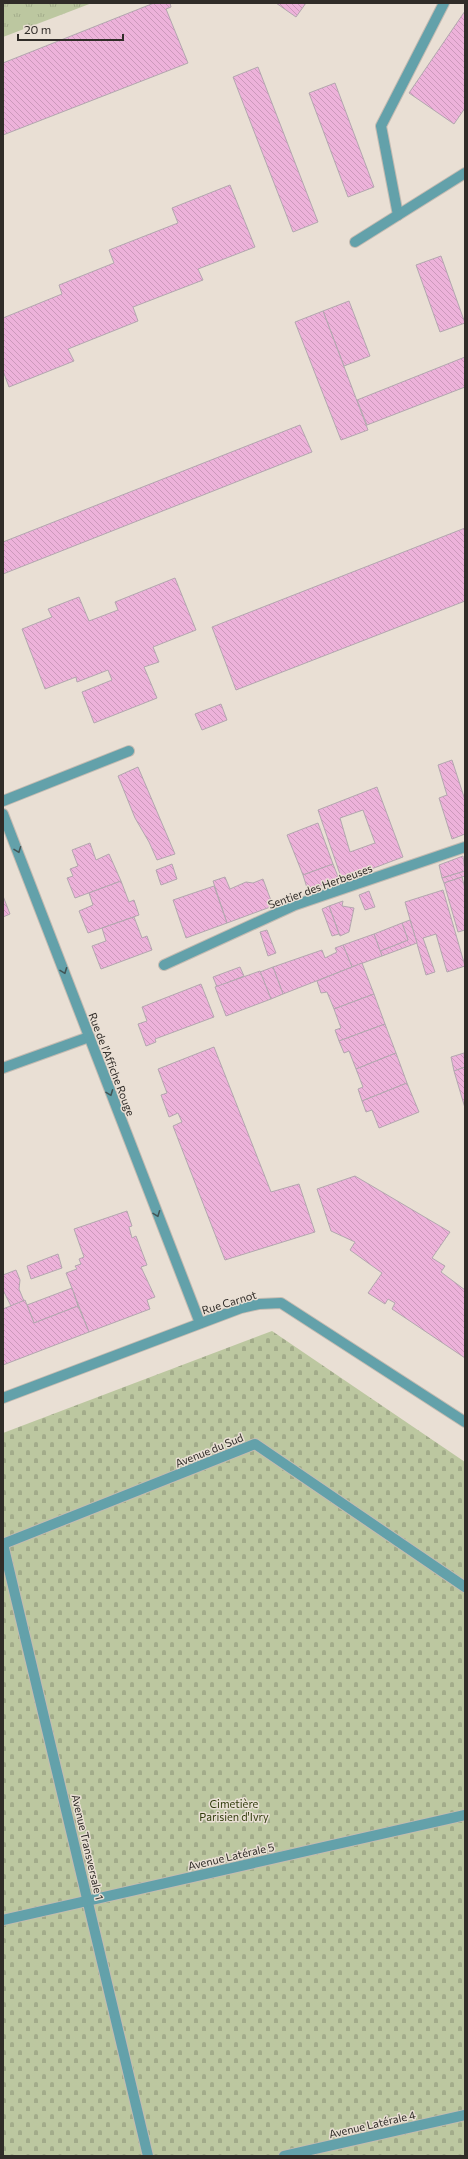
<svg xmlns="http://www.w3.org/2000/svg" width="468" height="2159" viewBox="0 0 468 2159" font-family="Commissioner,sans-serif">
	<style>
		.cemetery { fill: url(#cemetery-stones) }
		.park { fill: url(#park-tufts) }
		.building { fill: url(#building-back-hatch); stroke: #b3a7af; fill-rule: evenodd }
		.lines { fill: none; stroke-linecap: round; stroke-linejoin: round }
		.service-casing { stroke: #c4bbb2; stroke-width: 12 }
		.pedestrian-casing { stroke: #c4bbb2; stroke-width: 12 }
		.minor-casing { stroke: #c4bbb2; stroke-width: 12 }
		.service { stroke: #63a1aa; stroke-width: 10 }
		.pedestrian { stroke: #63a1aa; stroke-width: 10 }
		.minor { stroke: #63a1aa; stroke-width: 10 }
		.oneway { stroke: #425556 }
		.labels { text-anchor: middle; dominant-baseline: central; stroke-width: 3; stroke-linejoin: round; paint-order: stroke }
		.street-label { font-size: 11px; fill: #302c28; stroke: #e9dfd4 }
		.park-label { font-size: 11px; fill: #303b0b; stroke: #e9dfd4 }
	</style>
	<defs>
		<pattern id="cemetery-stones" width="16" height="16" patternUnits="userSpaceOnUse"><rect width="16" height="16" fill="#bcc7a0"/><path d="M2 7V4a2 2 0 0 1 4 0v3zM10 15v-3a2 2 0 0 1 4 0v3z" fill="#a2ab8a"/></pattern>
		<pattern id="park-tufts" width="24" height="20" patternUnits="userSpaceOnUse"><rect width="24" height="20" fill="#bcc7a0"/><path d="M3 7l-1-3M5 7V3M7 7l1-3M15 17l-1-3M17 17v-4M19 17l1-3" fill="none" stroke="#a2ab8a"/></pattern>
		<pattern id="building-back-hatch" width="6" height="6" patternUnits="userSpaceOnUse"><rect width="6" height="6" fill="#edb2da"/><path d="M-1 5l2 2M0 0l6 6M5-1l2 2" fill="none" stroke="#c9b"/></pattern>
	</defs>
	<rect width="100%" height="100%" fill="#e9dfd4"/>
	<path class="cemetery" d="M272 1331 465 1462V2156H3V1433Z"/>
	<path class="park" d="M3 3H92L3 37Z"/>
	<g class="building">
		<path d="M154 3H170L171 7 166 9 188 63 3 135V63Z"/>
		<path d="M276 3H306L296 17Z"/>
		<path d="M465 11V108L454 124 409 93Z"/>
		<path d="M258 67 318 222 293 232 233 77Z"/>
		<path d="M335 83 374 187 348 197 309 93Z"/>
		<path d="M230 185 255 247 198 269 203 280 133 307 138 321 68 349 74 361 9 387 3 371V318L62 294 59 285 114 263 109 250 178 223 172 208Z"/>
		<path d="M441 256 465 323 440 332 416 265Z"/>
		<path d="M349 301 370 356 344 366 323 311Z"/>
		<path d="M323 311 368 430 341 440 295 322Z"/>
		<path d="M465 357V387L367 425 357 400Z"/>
		<path d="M300 425 312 452 3 574V542Z"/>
		<path d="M465 528V601L236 690 212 627Z"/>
		<path d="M175 578 196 630 153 647 159 662 144 667 157 698 94 723 82 692 112 680 108 670 77 682 76 677 45 689 22 629 52 617 48 609 79 597 89 621 118 610 115 602Z"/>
		<path d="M221 704 227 720 202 730 195 714Z"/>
		<path d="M452 760 465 800V834L452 839 439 798 447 795 438 765Z"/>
		<path d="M138 767 175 854 157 860 149 842 135 818 118 776Z"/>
		<path d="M377 787 403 857 342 880 318 810ZM363 810 375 843 350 852 340 818Z"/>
		<path d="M318 823 333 864 303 875 287 835Z"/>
		<path d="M90 843 96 860 109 854 121 881 75 898 67 878 73 876 70 869 78 866 72 850Z"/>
		<path d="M463 856 465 871 442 878 439 865Z"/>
		<path d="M172 864 177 879 161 885 156 870Z"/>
		<path d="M333 864 339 879 308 891 303 875Z"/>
		<path d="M465 871V876L444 883 442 878Z"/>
		<path d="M225 877 230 889 246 882 253 883 263 879 273 906 227 923 213 881Z"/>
		<path d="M462 877 465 889V930L458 932 444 883Z"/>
		<path d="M121 881 129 902 134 900 139 915 88 933 79 911 93 905 89 893Z"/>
		<path d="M214 886 227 923 186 938 173 900Z"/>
		<path d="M443 890 465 966 447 972 436 934 423 938 435 972 426 975 405 902Z"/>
		<path d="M369 891 375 907 365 910 359 895Z"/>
		<path d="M3 896 10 914 3 917Z"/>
		<path d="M343 901 342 906 354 908 349 932 340 936 329 906Z"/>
		<path d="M329 906 339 934 332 936 322 909Z"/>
		<path d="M134 917 142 938 147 936 152 950 101 969 92 946 106 941 102 928Z"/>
		<path d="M410 920 417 943 382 956 380 951 408 940 402 923Z"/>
		<path d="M402 923 408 940 380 951 374 934Z"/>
		<path d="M267 930 276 953 268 956 260 932Z"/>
		<path d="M374 934 382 956 352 967 343 945Z"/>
		<path d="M343 945 352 967 283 994 273 967 322 950 325 958 337 952 335 948Z"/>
		<path d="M362 963 374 994 334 1009 327 992 321 993 317 981Z"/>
		<path d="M240 967 244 976 217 987 213 977Z"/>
		<path d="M273 967 283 994 271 999 260 972Z"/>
		<path d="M260 971 271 999 226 1016 215 987Z"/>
		<path d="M201 984 214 1017 155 1039 156 1042 146 1046 138 1024 147 1021 142 1007Z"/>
		<path d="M374 994 385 1024 339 1041 335 1030 341 1028 334 1009Z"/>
		<path d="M385 1024 396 1053 356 1069 349 1051 344 1053 339 1041Z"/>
		<path d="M214 1047 271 1192 299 1184 315 1232 225 1260 173 1126 182 1122 178 1113 169 1117 161 1095 167 1093 158 1069Z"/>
		<path d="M396 1053 407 1083 362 1101 358 1089 363 1087 356 1069Z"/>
		<path d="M464 1053 465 1067 454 1071 451 1057Z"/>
		<path d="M465 1067V1108L454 1071Z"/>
		<path d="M407 1083 419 1112 379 1128 372 1110 366 1112 362 1101Z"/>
		<path d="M355 1176 450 1232 432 1258 445 1266 441 1272 465 1290V1358L392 1309 395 1303 388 1299 385 1304 368 1293 382 1273 350 1250 355 1242 331 1231 317 1189Z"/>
		<path d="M127 1211 132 1226 129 1227 132 1238 136 1236 147 1265 141 1267 155 1297 147 1300 150 1309 89 1332 66 1273 77 1269 75 1266 81 1264 79 1259 84 1257 74 1229Z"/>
		<path d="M58 1254 62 1268 31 1279 27 1266Z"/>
		<path d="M16 1270 20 1280 19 1289 24 1301 11 1306 3 1290V1275Z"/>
		<path d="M72 1288 78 1306 34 1323 27 1305Z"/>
		<path d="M25 1300 34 1323 78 1306 89 1332 3 1365V1309Z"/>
	</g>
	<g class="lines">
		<defs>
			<g id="service">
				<path d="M3 1068 89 1037"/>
				<path d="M3 1544 148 2156"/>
				<path d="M3 1544 255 1444 465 1587"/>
				<path d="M3 1920 465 1815"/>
				<path d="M284 2156 465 2115"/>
			</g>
			<path id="pedestrian" d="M3 801 129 751"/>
			<g id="minor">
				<path d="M398 215 381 126 444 3"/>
				<path d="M355 242 465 173"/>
				<path d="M3 814 200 1323"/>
				<path d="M164 965 295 905 465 847"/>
				<path d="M3 1398 241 1308 259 1304 281 1303 465 1422"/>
			</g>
		</defs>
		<use href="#service" class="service-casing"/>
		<use href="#pedestrian" class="pedestrian-casing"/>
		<use href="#minor" class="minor-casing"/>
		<use href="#service" class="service"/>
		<use href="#pedestrian" class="pedestrian"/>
		<use href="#minor" class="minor"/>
	</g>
	<defs><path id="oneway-chevron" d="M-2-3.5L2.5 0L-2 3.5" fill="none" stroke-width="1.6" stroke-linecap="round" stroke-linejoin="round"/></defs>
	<g class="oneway">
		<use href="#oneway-chevron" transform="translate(18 850) rotate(69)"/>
		<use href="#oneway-chevron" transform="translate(64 971) rotate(69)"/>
		<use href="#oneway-chevron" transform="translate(110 1093) rotate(69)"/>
		<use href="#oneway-chevron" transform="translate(157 1214) rotate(69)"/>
	</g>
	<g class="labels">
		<g class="street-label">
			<text transform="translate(320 886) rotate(-20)">Sentier des Herbeuses</text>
			<text transform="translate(112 1064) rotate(69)">Rue de l'Affiche Rouge</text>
			<text transform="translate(229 1302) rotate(-17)">Rue Carnot</text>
			<text transform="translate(209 1450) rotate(-22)">Avenue du Sud</text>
			<text transform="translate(88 1847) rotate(77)">Avenue Transversale 1</text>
			<text transform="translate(231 1856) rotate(-13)">Avenue Latérale 5</text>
			<text transform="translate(372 2124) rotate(-13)">Avenue Latérale 4</text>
		</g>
		<g class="park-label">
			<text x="234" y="1803">Cimetière<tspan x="234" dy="13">Parisien d'Ivry</tspan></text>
		</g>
	</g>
	<rect width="468" height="2159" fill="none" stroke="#302c28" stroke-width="8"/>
	<path d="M18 34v6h105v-6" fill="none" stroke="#302c28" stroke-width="2"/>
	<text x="24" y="34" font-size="12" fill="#302c28" stroke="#e9dfd4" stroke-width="3" paint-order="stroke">20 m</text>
</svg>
